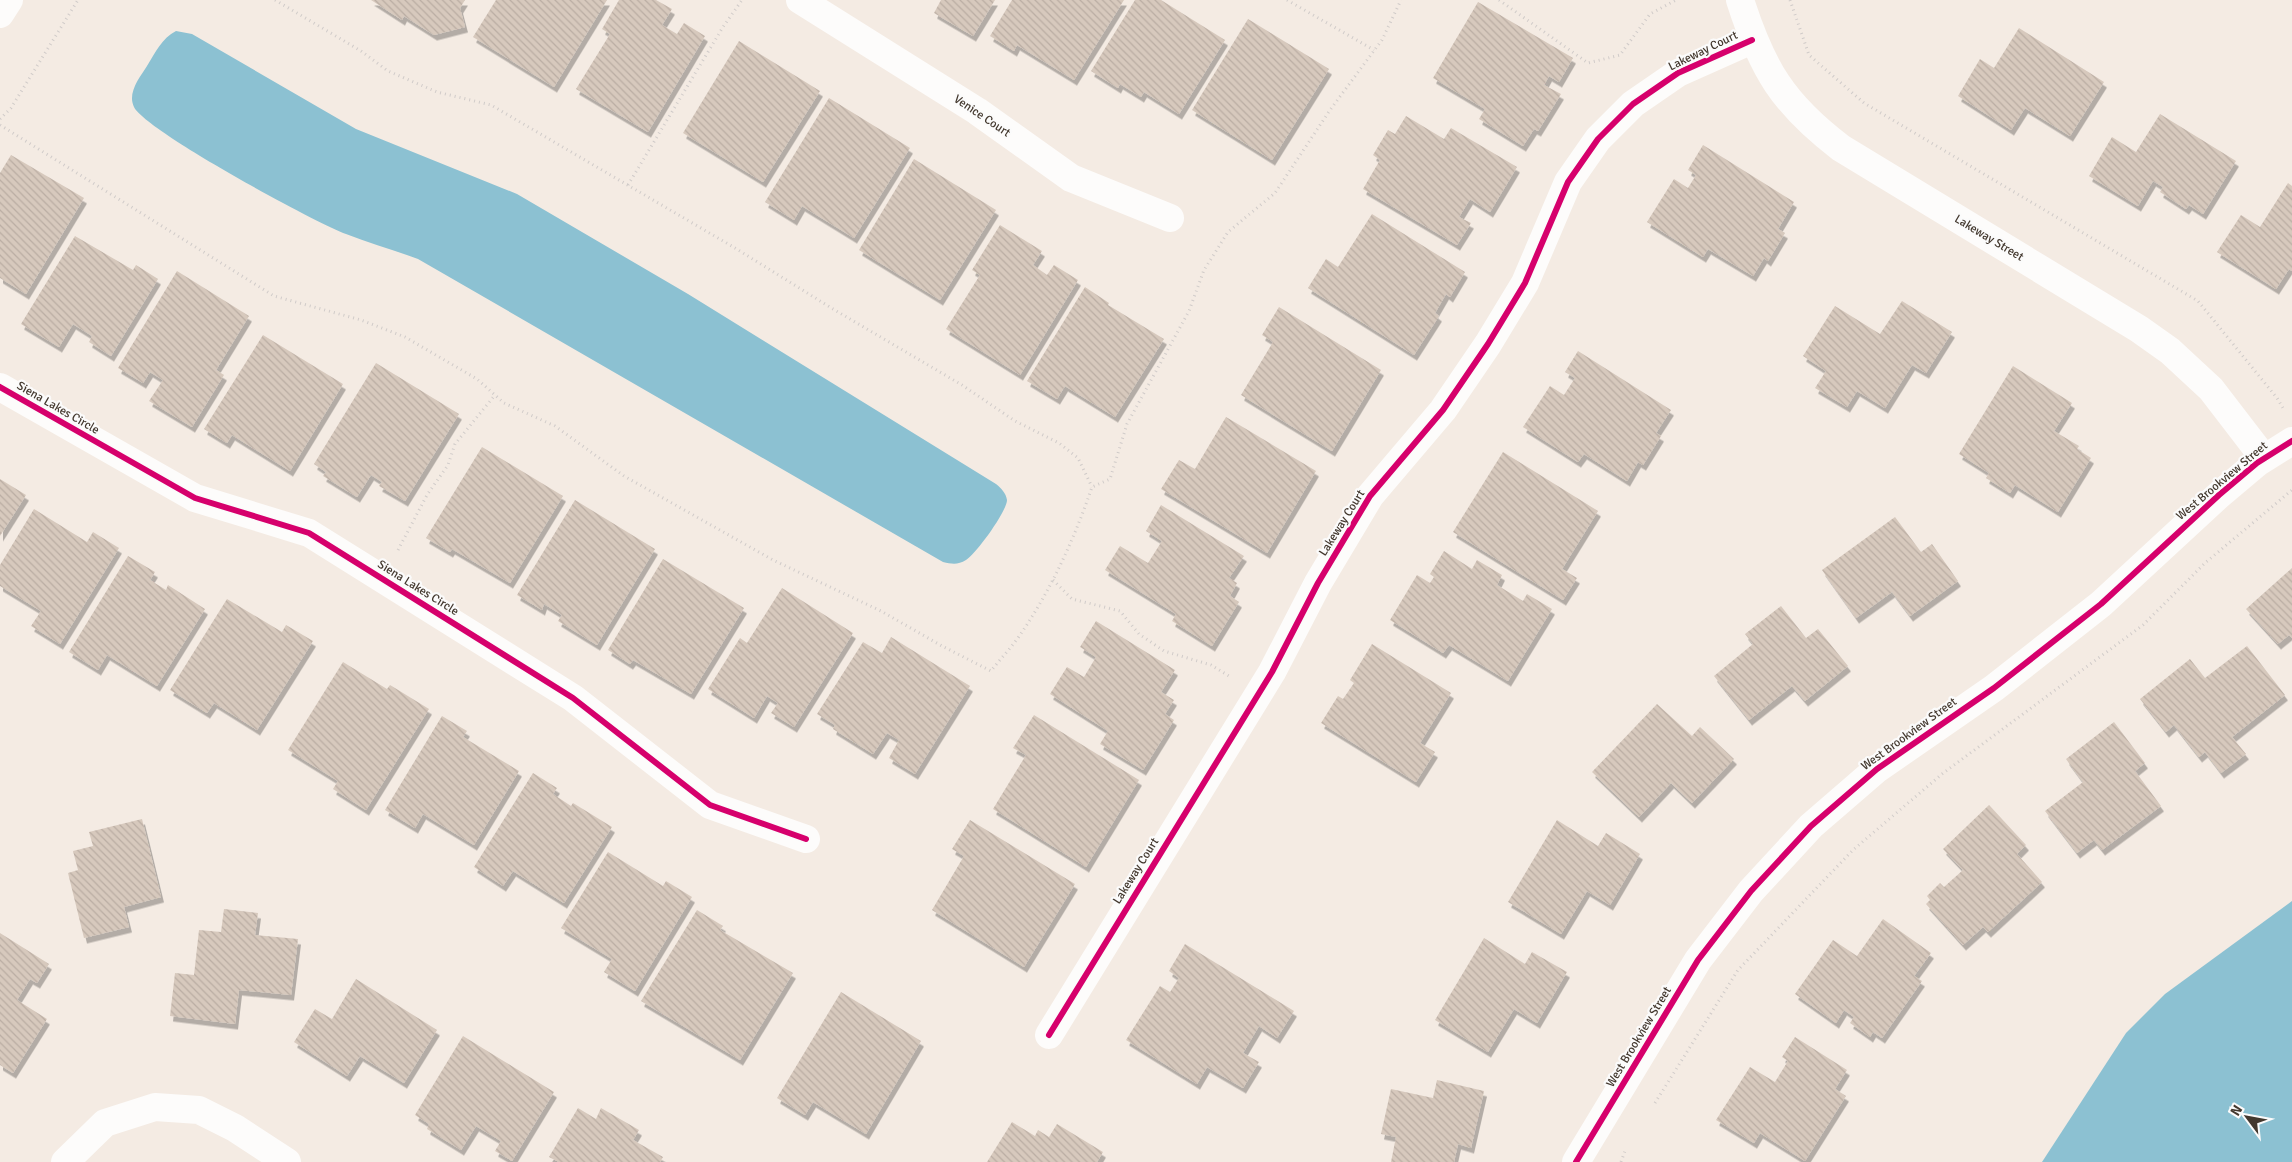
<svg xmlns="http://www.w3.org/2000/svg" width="2292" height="1162" viewBox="0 0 2292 1162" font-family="Signika,sans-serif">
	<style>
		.water { fill: #8cc1d2 }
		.building { fill: url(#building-back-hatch); filter: url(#shadow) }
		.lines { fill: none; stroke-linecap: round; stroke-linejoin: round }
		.path { stroke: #d0cbc9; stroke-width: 3; stroke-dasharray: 1 4; stroke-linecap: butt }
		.minor { stroke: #fdfcfb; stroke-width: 28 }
		.cycleway-casing { stroke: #fbfbfb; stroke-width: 9 }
		.cycleway { stroke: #d6006c; stroke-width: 6 }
		.labels { text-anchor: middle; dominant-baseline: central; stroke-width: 4.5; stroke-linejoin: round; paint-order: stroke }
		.street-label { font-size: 12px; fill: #43382e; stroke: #fbfbfb }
	</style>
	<defs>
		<pattern id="building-back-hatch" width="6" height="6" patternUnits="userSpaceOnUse" patternTransform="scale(1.25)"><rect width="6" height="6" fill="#d7c9bd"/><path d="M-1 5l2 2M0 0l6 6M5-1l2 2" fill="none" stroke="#baada3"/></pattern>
		<filter id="shadow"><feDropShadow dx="3" dy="5.5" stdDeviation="0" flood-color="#0004"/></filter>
	</defs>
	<rect width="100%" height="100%" fill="#f4ebe3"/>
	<g class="water">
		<path d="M176 31 192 34 356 129 517 194 688 294 996 484C1001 488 1006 493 1007 500 1007 511 976 554 966 560 958 565 952 564 943 562L418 259C394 250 369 243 346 234 314 222 146 131 134 107 127 93 140 77 147 66 155 53 162 38 176 31Z"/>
		<path d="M2292 901V1162H2042L2126 1033 2165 994Z"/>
	</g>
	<g class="building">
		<path d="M371 0H465L460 8 465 27 434 35 404 16 402 20Z"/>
		<path d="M496 0H607L554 87 473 37Z"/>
		<path d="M619 0H656L672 9 662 25 677 34 684 23 705 36 648 132 576 89 610 34 602 29Z"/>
		<path d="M941 0H995L973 36 934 13Z"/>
		<path d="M1012 0H1124L1074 80 1017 45 1014 51 990 36Z"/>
		<path d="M1135 0H1161L1225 40 1179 114 1144 92 1141 97 1120 84 1118 88 1091 71Z"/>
		<path d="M1478 2 1573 58 1559 82 1549 76 1544 85 1561 94 1538 131 1534 129 1523 146 1479 119 1485 109 1433 78Z"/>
		<path d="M1248 19 1329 69 1272 160 1192 110Z"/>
		<path d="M2019 28 2104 82 2070 136 2025 108 2011 130 1958 96 1980 59 1994 68Z"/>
		<path d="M739 41 820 91 763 182 683 133Z"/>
		<path d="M829 98 910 148 854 238 802 206 794 220 765 202Z"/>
		<path d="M2160 114 2236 161 2203 214 2189 205 2186 209 2160 192 2163 187 2153 181 2138 206 2089 176 2112 137 2136 152Z"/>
		<path d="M1406 116 1444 139 1451 128 1517 167 1490 212 1470 199 1459 217 1471 223 1457 245 1363 189 1380 160 1373 155 1388 130 1395 134Z"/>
		<path d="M1703 145 1794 202 1778 229 1785 233 1768 261 1764 258 1753 276 1708 249 1703 257 1647 222 1674 179 1688 188 1696 175 1688 170Z"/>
		<path d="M11 155 84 198 26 294 0 278V173Z"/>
		<path d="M914 159 996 210 940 300 859 250Z"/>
		<path d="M2288 183 2292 186V271L2289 269 2276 289 2217 252 2241 215 2260 227Z"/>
		<path d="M1372 214 1465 272 1450 297 1446 294 1435 313 1439 316 1414 355 1308 288 1326 259 1338 267Z"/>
		<path d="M1000 225 1042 251 1033 265 1047 275 1054 265 1078 280 1020 375 946 329 980 275 972 270Z"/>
		<path d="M75 236 133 270 136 265 158 279 111 356 89 342 92 336 73 324 59 347 21 324Z"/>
		<path d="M177 271 249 316 216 370 224 375 192 427 149 401 163 380 150 372 143 383 118 368Z"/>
		<path d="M1085 287 1109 303 1108 305 1164 339 1115 417 1065 386 1057 399 1027 381Z"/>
		<path d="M1902 301 1952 332 1926 373 1912 365 1885 408 1857 391 1847 407 1815 388 1826 371 1803 356 1835 306 1880 334Z"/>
		<path d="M1279 307 1381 370 1332 451 1241 395 1273 342 1262 335Z"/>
		<path d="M263 335 343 384 290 471 232 435 227 443 204 429Z"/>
		<path d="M1578 351 1671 410 1656 433 1661 436 1643 465 1638 462 1627 481 1584 454 1578 462 1523 427 1550 386 1564 395 1575 378 1565 372Z"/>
		<path d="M376 363 459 414 405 501 379 486 382 482 371 475 357 497 323 476 326 472 314 464Z"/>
		<path d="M2013 366 2072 403 2054 431 2079 446 2077 449 2091 458 2058 512 2015 485 2010 493 1986 478 1989 473 1959 454Z"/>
		<path d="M1226 417 1316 471 1267 553 1161 489 1179 460 1195 469Z"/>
		<path d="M482 447 563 496 510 583 452 549 450 552 426 538Z"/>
		<path d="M1503 452 1598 511 1562 569 1577 578 1563 600 1453 532Z"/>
		<path d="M0 479 26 495 0 536Z"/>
		<path d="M575 500 655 549 597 645 558 621 562 615 544 604 542 610 517 595Z"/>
		<path d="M1161 505 1244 556 1229 578 1237 583 1230 596 1239 602 1212 646 1172 621 1176 614 1105 570 1120 546 1148 563 1162 541 1146 531Z"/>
		<path d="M34 509 87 542 93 532 119 548 60 644 31 626 41 611 0 586V565Z"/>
		<path d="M1895 517 1921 552 1932 544 1958 581 1910 616 1892 592 1856 618 1822 570Z"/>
		<path d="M1444 551 1472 569 1477 560 1502 575 1497 585 1523 601 1527 594 1552 609 1508 681 1449 645 1443 653 1390 620 1417 575 1430 583 1434 577 1430 574Z"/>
		<path d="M128 556 155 572 150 580 166 590 168 585 205 609 157 686 107 655 98 670 69 652Z"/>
		<path d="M663 559 744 608 691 694 633 660 630 664 608 650Z"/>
		<path d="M2292 568V638L2289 635 2278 644 2246 609Z"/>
		<path d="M782 588 853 633 794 727 771 713 778 703 767 696 754 718 708 689 740 638 747 643Z"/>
		<path d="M227 599 282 632 286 625 313 641 257 730 214 703 207 713 170 690Z"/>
		<path d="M1781 606 1806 638 1818 629 1848 666 1805 701 1792 686 1749 720 1714 676 1753 644 1745 634Z"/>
		<path d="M1096 621 1175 670 1161 692 1174 700 1165 714 1174 720 1143 770 1100 744 1108 731 1050 694 1067 667 1084 677 1096 657 1080 647Z"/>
		<path d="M891 637 970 686 915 774 889 758 899 740 887 733 873 754 833 729 835 725 817 714 863 642 882 653Z"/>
		<path d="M1372 644 1451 693 1420 743 1435 752 1416 782 1321 723 1338 696 1343 699 1354 683 1350 680Z"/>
		<path d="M2247 646 2285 695 2232 737 2246 754 2221 773 2205 752 2199 757 2174 725 2166 732 2140 699 2190 659 2205 678Z"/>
		<path d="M343 662 387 689 390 685 429 709 366 810 333 789 338 781 288 750Z"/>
		<path d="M1657 704 1692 736 1700 727 1734 759 1692 803 1671 783 1639 817 1592 772Z"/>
		<path d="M1034 715 1139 780 1086 867 993 809 1026 755 1013 748Z"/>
		<path d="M442 716 467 731 463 737 519 771 474 845 423 814 415 828 385 810Z"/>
		<path d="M2114 722 2145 763 2135 771 2161 806 2102 850 2094 840 2077 853 2045 811 2083 782 2066 759Z"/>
		<path d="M533 773 557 788 553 794 571 806 573 803 612 827 564 903 513 871 503 886 474 867Z"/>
		<path d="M1989 805 2026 845 2017 854 2042 882 1988 932 1983 927 1963 945 1926 904 1930 900 1927 896 1940 883 1944 887 1963 870 1943 849Z"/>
		<path d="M142 819 161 897 124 907 129 927 84 938 68 873 78 870 73 851 93 846 89 832Z"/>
		<path d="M970 820 1075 884 1024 967 932 910 964 856 952 849Z"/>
		<path d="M1557 820 1598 846 1606 833 1640 854 1610 905 1587 891 1561 934 1508 902Z"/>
		<path d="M608 852 663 886 666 881 692 897 635 991 604 972 612 959 561 928Z"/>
		<path d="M224 909 258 913 255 935 298 939 291 995 239 990 235 1024 170 1016 175 973 194 975 199 930 221 932Z"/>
		<path d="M697 910 723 926 720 930 793 973 740 1060 641 1001Z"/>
		<path d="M1883 919 1931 953 1914 976 1922 981 1882 1038 1873 1032 1870 1037 1850 1023 1854 1017 1844 1010 1836 1023 1795 994 1833 940 1857 956Z"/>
		<path d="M0 933 49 964 37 983 30 979 17 1000 47 1019 13 1073 0 1065Z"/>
		<path d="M1484 938 1525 964 1532 952 1567 972 1537 1023 1514 1009 1488 1052 1435 1020Z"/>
		<path d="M1185 944 1294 1011 1277 1038 1259 1026 1243 1053 1259 1062 1243 1088 1207 1067 1197 1084 1126 1040 1160 986 1170 992 1179 978 1169 971Z"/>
		<path d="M356 979 437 1030 404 1083 360 1056 347 1076 294 1042 315 1009 332 1019Z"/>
		<path d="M841 992 921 1041 866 1134 813 1102 805 1115 777 1098Z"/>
		<path d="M463 1036 554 1092 512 1161 495 1151 501 1141 476 1126 461 1150 427 1129 429 1124 415 1115Z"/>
		<path d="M1795 1037 1847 1070 1835 1089 1846 1096 1805 1161 1760 1133 1754 1143 1716 1120 1750 1067 1775 1082 1788 1061 1782 1057Z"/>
		<path d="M1437 1080 1484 1091 1471 1148 1458 1144 1454 1162H1391L1396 1137 1381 1134 1391 1089 1433 1098Z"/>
		<path d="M578 1108 596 1119 601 1108 639 1130 633 1140 663 1157 660 1162H559L549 1157Z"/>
		<path d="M1012 1122 1035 1136 1038 1130 1049 1137 1057 1124 1103 1152 1097 1162H987Z"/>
	</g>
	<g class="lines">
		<g class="path">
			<path d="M275 0 361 51 388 71 437 92 491 105 735 248 833 309 962 385 1015 421 1059 443 1078 458 1092 487"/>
			<path d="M1287 0 1374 50"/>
			<path d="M1499 0 1588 63 1620 55 1650 14 1676 0"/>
			<path d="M1790 0 1809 55 1864 103 2198 301 2277 398 2283 408"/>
			<path d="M0 119 11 108 78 0"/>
			<path d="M0 125 274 296 361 320 405 337 477 379 504 403 555 426 624 476 773 560 881 611 942 646 991 671C1001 658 1013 646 1022 632 1052 588 1075 537 1092 487L1110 479 1127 424 1189 311 1204 270 1228 232 1275 193 1330 110 1382 40 1401 0"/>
			<path d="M628 185 723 27 742 0"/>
			<path d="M398 550 427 495 448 465 455 444 495 395"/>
			<path d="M1053 580 1072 599 1120 611 1139 634 1164 651 1211 665 1229 676"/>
			<path d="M1655 1103 1738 970 1853 850 1942 774 2143 625 2205 563 2292 490"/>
			<path d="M1621 1162 1625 1151"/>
		</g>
		<g class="minor">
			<path d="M800 0 977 111 1071 178 1170 218"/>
			<path d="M1740 0C1762 69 1783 104 1841 148L2139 329 2170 351 2211 389 2264 458"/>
			<path d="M0 14 9 0"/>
			<path d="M0 387 195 498 309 533 573 698 710 805 806 839"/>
			<path d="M1049 1035 1272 672 1318 583 1370 496 1443 410 1488 344 1525 283 1568 182 1598 139 1633 104 1678 73 1752 40"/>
			<path d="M65 1162 105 1123 155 1107 199 1110 235 1128 287 1162"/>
			<path d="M1576 1162 1698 960 1751 891 1811 826 1877 769 1994 688 2101 604 2219 495 2257 463 2292 441"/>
		</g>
		<defs>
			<g id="cycleway">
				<path d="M0 387 195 498 309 533 573 698 710 805 806 839"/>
				<path d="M1049 1035 1272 672 1318 583 1370 496 1443 410 1488 344 1525 283 1568 182 1598 139 1633 104 1678 73 1752 40"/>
				<path d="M1576 1162 1698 960 1751 891 1811 826 1877 769 1994 688 2101 604 2219 495 2257 463 2292 441"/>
			</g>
		</defs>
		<use href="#cycleway" class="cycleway-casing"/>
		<use href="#cycleway" class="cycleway"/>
	</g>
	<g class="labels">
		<g class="street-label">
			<text transform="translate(1703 51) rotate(-26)">Lakeway Court</text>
			<text transform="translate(982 116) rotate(34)">Venice Court</text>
			<text transform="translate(1989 238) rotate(31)">Lakeway Street</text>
			<text transform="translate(58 408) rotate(30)">Siena Lakes Circle</text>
			<text transform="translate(2222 481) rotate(-40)">West Brookview Street</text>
			<text transform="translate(1342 523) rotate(-58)">Lakeway Court</text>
			<text transform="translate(418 588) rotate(32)">Siena Lakes Circle</text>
			<text transform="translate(1909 734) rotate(-36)">West Brookview Street</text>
			<text transform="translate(1136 871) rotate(-58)">Lakeway Court</text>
			<text transform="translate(1639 1037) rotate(-59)">West Brookview Street</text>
		</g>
	</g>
	<g transform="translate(2247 1117) rotate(302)" stroke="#fbfbfb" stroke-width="4" paint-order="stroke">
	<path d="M0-4L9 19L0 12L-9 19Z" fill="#43382e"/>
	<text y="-8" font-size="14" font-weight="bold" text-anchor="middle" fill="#43382e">N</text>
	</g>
</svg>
